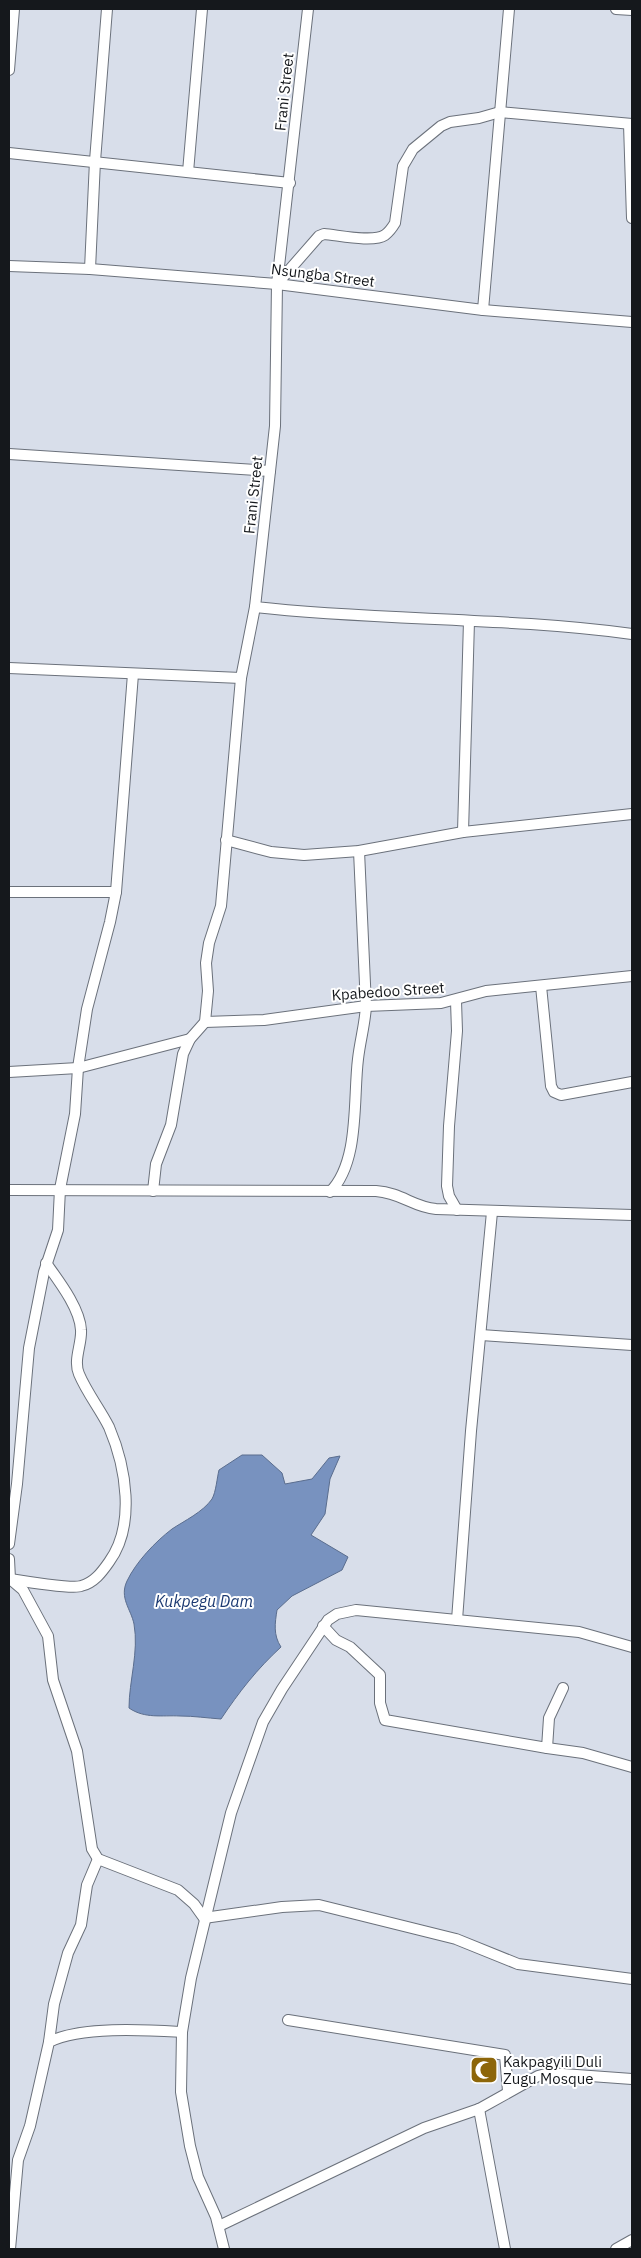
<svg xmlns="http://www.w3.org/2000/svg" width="641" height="2258" viewBox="0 0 641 2258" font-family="'IBM Plex Sans',sans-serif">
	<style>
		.water { fill: #7892bf; stroke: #5a6d8e }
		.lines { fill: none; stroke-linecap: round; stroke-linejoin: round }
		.minor-casing { stroke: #6b717b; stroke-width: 12 }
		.minor { stroke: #fff; stroke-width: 10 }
		.labels { text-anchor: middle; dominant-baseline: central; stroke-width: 4; stroke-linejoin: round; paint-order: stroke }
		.street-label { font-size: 15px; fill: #15181c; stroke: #fff }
		.poi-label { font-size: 15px; fill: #15181c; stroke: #fff; text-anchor: start }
		.water-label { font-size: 16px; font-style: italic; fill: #1c3a72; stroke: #fff }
	</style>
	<rect width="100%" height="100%" fill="#d8deea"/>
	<path class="water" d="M242 1455H262L282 1473 285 1484 312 1479 329 1458 340 1456 330 1479 325 1514 311 1535 348 1557 342 1570 292 1596 277 1610C275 1623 273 1635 281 1647 257 1669 239 1692 221 1719 207 1718 194 1716 180 1716 162 1715 145 1719 129 1708 129 1681 139 1652 134 1624 131 1609 119 1598 127 1581 136 1562 155 1542 172 1529 184 1521 203 1512 212 1499 216 1492 217 1478 219 1470Z"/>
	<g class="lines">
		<defs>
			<g id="minor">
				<path d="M308 9 277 284 275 426 255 607C380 621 507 617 632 634"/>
				<path d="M616 9 632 10"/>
				<path d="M9 70 14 9"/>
				<path d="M629 124 632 218"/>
				<path d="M9 153 290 183"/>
				<path d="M188 172 202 9"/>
				<path d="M9 266 90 269 277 284 483 310 632 322"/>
				<path d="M90 269 95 161 107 9"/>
				<path d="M277 284 319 236 324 234C338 235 373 243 385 235 389 232 392 228 395 223L403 166 413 149 441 126 450 122 479 118 500 112 632 124"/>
				<path d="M483 310 509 9"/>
				<path d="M9 454 270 471"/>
				<path d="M9 668 241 678"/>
				<path d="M463 832 469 621"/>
				<path d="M226 840 271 852 304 855 359 851 463 832 632 814"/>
				<path d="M9 892H116"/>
				<path d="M541 986 551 1086 554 1092 561 1095 632 1082"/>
				<path d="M456 1001 457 1031 449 1126 447 1186 449 1196 457 1210"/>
				<path d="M205 1022 264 1020 366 1006 441 1003 486 991 632 976"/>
				<path d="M9 1072 78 1068 190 1039"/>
				<path d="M9 1190 376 1191C402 1193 413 1207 436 1209L632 1215"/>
				<path d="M153 1191 156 1164 171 1125 183 1054 190 1039 205 1022 208 991 206 963 209 943 221 906 241 678 255 607"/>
				<path d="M330 1192C360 1162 353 1099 358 1059 360 1041 365 1024 366 1006L359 851"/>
				<path d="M481 1335 632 1345"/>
				<path d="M9 1544 17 1484 29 1348 44 1272 58 1230 60 1189 75 1114 78 1068 87 1009 110 922 116 892 133 674"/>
				<path d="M9 1559 10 1579 23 1590 48 1636 53 1680 77 1751 92 1849 98 1859 178 1890 194 1904 204 1918 282 1907 319 1905 456 1939 518 1964 632 1979"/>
				<path d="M10 1579C22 1581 73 1589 81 1586 94 1583 102 1572 109 1562 136 1525 126 1467 109 1427 100 1409 87 1393 79 1374 73 1360 82 1344 81 1330 80 1308 58 1280 46 1263"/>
				<path d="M457 1620 471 1431 492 1212"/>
				<path d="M323 1626 336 1640 350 1647 380 1675V1703L385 1720 547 1748 549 1718 563 1688"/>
				<path d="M547 1748 583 1753 632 1767"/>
				<path d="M288 2020 505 2055 508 2091"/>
				<path d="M49 2042 54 2004 68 1953 81 1925 87 1885 98 1859"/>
				<path d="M479 2109 505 2249"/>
				<path d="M219 2226 424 2128 479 2109 538 2076 549 2073 632 2079"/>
				<path d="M10 2249 18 2160 30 2126 49 2042C81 2026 146 2030 182 2032"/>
				<path d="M224 2249 216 2217 198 2177 190 2146 181 2092 182 2032 191 1978 231 1813 263 1722 282 1689 328 1620 337 1614 356 1610 579 1632 632 1647"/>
				<path d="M616 2249 632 2240"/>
			</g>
		</defs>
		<use href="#minor" class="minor-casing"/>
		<use href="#minor" class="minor"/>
	</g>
	<defs>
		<symbol id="mosque-square" viewBox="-11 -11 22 22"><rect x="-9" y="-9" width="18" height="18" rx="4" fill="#8d6609" stroke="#fff"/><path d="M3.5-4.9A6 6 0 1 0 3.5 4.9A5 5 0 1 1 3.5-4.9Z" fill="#fff"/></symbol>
	</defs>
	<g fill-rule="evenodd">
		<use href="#mosque-square" x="468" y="2054" width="32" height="32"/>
	</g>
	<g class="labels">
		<g class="street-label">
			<text transform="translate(284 92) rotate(-84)">Frani Street</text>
			<text transform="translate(323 275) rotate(7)">Nsungba Street</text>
			<text transform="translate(253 495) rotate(-84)">Frani Street</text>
			<text transform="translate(388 991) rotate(-4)">Kpabedoo Street</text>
		</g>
		<g class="poi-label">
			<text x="503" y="2061">Kakpagyili Duli<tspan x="503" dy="17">Zugu Mosque</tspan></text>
		</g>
		<g class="water-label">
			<text x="204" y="1601">Kukpegu Dam</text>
		</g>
	</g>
	<rect width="641" height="2258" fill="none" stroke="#15181c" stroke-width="20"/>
</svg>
